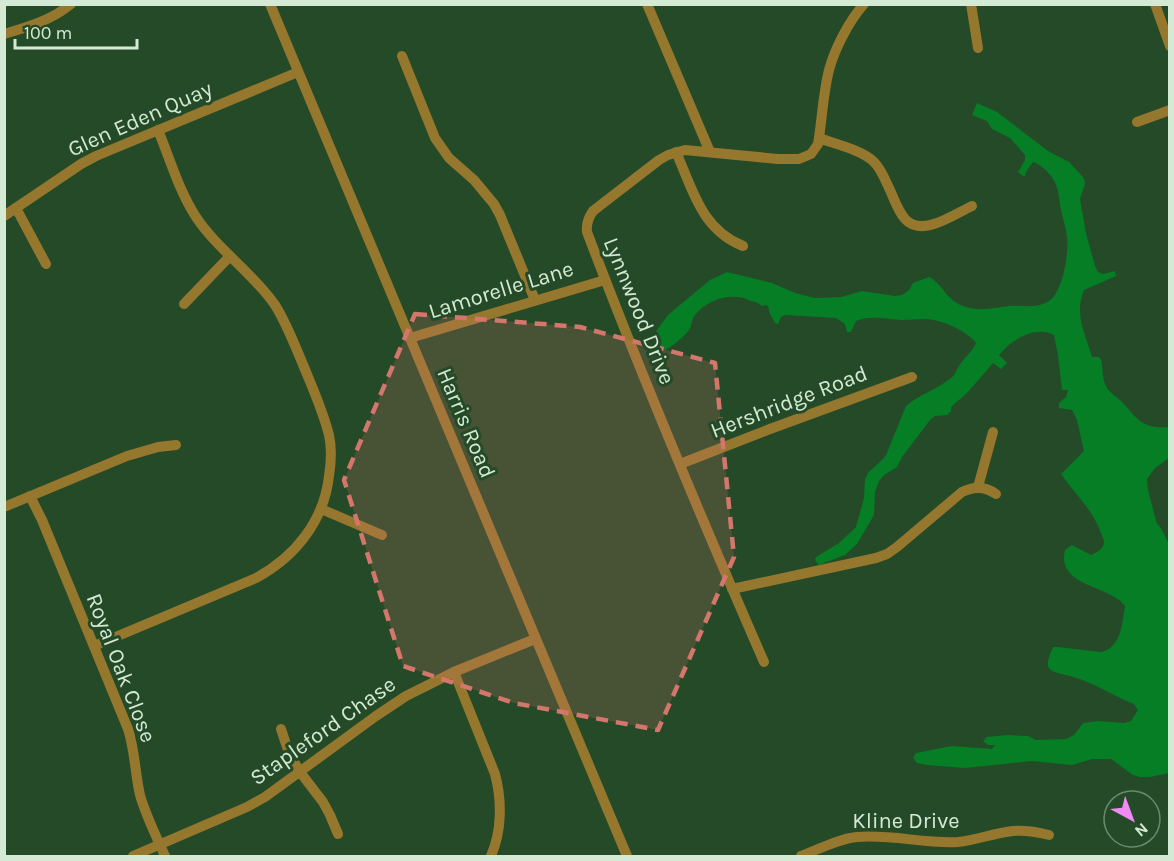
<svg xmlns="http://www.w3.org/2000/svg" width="1174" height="861" viewBox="0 0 1174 861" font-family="Karla,sans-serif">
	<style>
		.water { fill: #057e25 }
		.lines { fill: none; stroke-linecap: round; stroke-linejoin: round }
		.minor { stroke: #96772e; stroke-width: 10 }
		.marked { fill: #d5766d; fill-opacity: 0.2; stroke: #d5766d; stroke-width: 4.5; stroke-dasharray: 12 8; stroke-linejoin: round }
		.labels { text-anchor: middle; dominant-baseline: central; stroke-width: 6; stroke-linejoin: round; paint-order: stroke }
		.street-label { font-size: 22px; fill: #d4ead5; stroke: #254a28 }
	</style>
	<rect width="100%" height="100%" fill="#254a28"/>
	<path class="water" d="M977 103 997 112 1048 151 1069 162 1083 177 1085 182 1084 187 1080 199 1086 233 1095 266 1098 272 1103 274 1115 271 1116 276 1084 290C1074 315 1085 332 1092 357H1099L1100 359H1101C1103 367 1102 381 1107 388 1110 393 1117 397 1121 401 1138 419 1141 429 1169 427V458L1155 468 1147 479 1148 490 1157 524 1161 528 1169 544V773L1150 777H1140L1133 775 1111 759H1092L1072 765 1032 761 965 768 927 765 917 763 913 758 916 753 952 746 992 749 995 745H988L983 741 987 737 1008 735 1028 736 1036 740 1066 739 1074 735 1083 723 1098 721 1125 723 1131 721 1138 710 1134 704C1113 696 1095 683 1073 677 1066 674 1051 674 1048 666 1047 660 1051 652 1053 647H1058L1100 652C1121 649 1122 624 1125 606 1111 585 1056 587 1065 550L1072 545 1091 555C1096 553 1104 549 1104 542 1104 539 1102 536 1101 533 1093 510 1075 494 1061 474L1084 451 1077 420 1072 410 1059 408V403L1066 397 1068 390H1062L1058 355 1054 335C1035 325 1011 340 999 355L1007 363 1001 369 993 363 968 392 951 407V411L947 415 935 416 930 420 902 457 897 467 884 475 879 481 875 492 874 515 857 544 845 555 819 565 815 560 816 557 839 543 856 527 864 498 865 479 868 473 883 459 886 455 906 406C920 394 938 389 951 378 956 374 956 370 959 366 964 358 972 352 976 343 966 330 942 320 926 319 918 319 910 320 902 320 888 319 869 315 856 321L851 332H847L845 324 836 318 785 315 781 317 778 324 775 323 770 314 768 306 766 305 762 306C758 302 754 302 749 300 731 292 708 299 695 315 691 320 693 323 690 328 688 334 668 351 661 351 660 351 658 350 657 349L654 343V338L657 330 668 315 710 280 727 272 772 283 795 293 815 298 841 297 862 291 895 296 902 295 909 290 913 283 929 277C942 283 946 300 963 306 978 312 994 308 1009 306 1022 305 1037 309 1049 301 1063 292 1069 253 1067 237 1066 228 1063 219 1061 210 1059 200 1059 188 1053 179 1049 172 1040 164 1033 162L1026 172 1025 176H1023L1018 172 1025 160V155L1010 138 992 129 987 121 972 115Z"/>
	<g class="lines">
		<g class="minor">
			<path d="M270 4 627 856"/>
			<path d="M647 4 710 152"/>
			<path d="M971 4 978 48"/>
			<path d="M1155 4 1170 46"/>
			<path d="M4 34C28 27 52 20 71 4"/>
			<path d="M402 56 435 138 449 158 474 180 494 204 500 215 535 300"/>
			<path d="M1137 122 1170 110"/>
			<path d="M819 138C835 144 862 150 874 162 882 170 885 180 890 190 894 199 898 211 905 219 922 238 954 214 972 206"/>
			<path d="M676 152C693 190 701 229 743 246"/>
			<path d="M16 208 46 264"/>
			<path d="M4 216 81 164 96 156 298 72"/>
			<path d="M184 304 230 256"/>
			<path d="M410 338 605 280"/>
			<path d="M680 464 770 429 912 377"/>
			<path d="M978 487 993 432"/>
			<path d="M30 496 42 520 128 729C135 751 135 773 140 795 146 816 156 836 165 856"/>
			<path d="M4 507 127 456 158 447 176 445"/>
			<path d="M321 509 382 535"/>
			<path d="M732 589 876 558 887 554 897 547 962 492C974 486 985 486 996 494"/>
			<path d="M94 646 256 578C295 557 324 521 329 476 331 463 332 448 329 435 323 411 313 389 304 367 295 346 287 324 275 305 253 273 218 250 196 217 179 191 170 159 158 130"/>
			<path d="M764 662C702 520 642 377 587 232 586 224 588 218 593 211L659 160 668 155 685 150 778 159H799L811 154 818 144C822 120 823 94 829 70 835 48 849 21 864 4"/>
			<path d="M454 672 495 774C502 800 502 831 491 856"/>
			<path d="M281 729 289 753 300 772 323 802 330 815 338 834"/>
			<path d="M133 856 247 807 265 797 376 716 406 696 454 672 535 639"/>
			<path d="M801 856C819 849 838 839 857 837 891 834 925 844 958 842 977 840 994 833 1013 831 1025 830 1037 832 1049 835"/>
		</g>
	</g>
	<path class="marked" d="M415 314 580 327 715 363 734 557 658 730 514 703 403 666 344 480Z"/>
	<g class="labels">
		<g class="street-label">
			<text transform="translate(140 119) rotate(-24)">Glen Eden Quay</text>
			<text transform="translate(501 290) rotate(-17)">Lamorelle Lane</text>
			<text transform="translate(639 311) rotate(68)">Lynnwood Drive</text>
			<text transform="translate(789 402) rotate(-21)">Hershridge Road</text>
			<text transform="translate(466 423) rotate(67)">Harris Road</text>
			<text transform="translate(121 668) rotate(69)">Royal Oak Close</text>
			<text transform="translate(323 731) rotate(-35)">Stapleford Chase</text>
			<text x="906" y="821">Kline Drive</text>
		</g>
	</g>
	<rect width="1174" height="861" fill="none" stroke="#d4ead5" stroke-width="12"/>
	<g transform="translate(1132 819) rotate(139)"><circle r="28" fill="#254a28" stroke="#6b8a6d" stroke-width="1.5"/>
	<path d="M0-4.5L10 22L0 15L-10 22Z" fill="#f08bf5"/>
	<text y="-9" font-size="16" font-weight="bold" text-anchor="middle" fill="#d4ead5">N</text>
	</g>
	<path d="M15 39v9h122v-9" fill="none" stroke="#d4ead5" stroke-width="3"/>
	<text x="24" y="39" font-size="18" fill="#d4ead5" stroke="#254a28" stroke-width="4.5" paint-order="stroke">100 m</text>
</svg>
